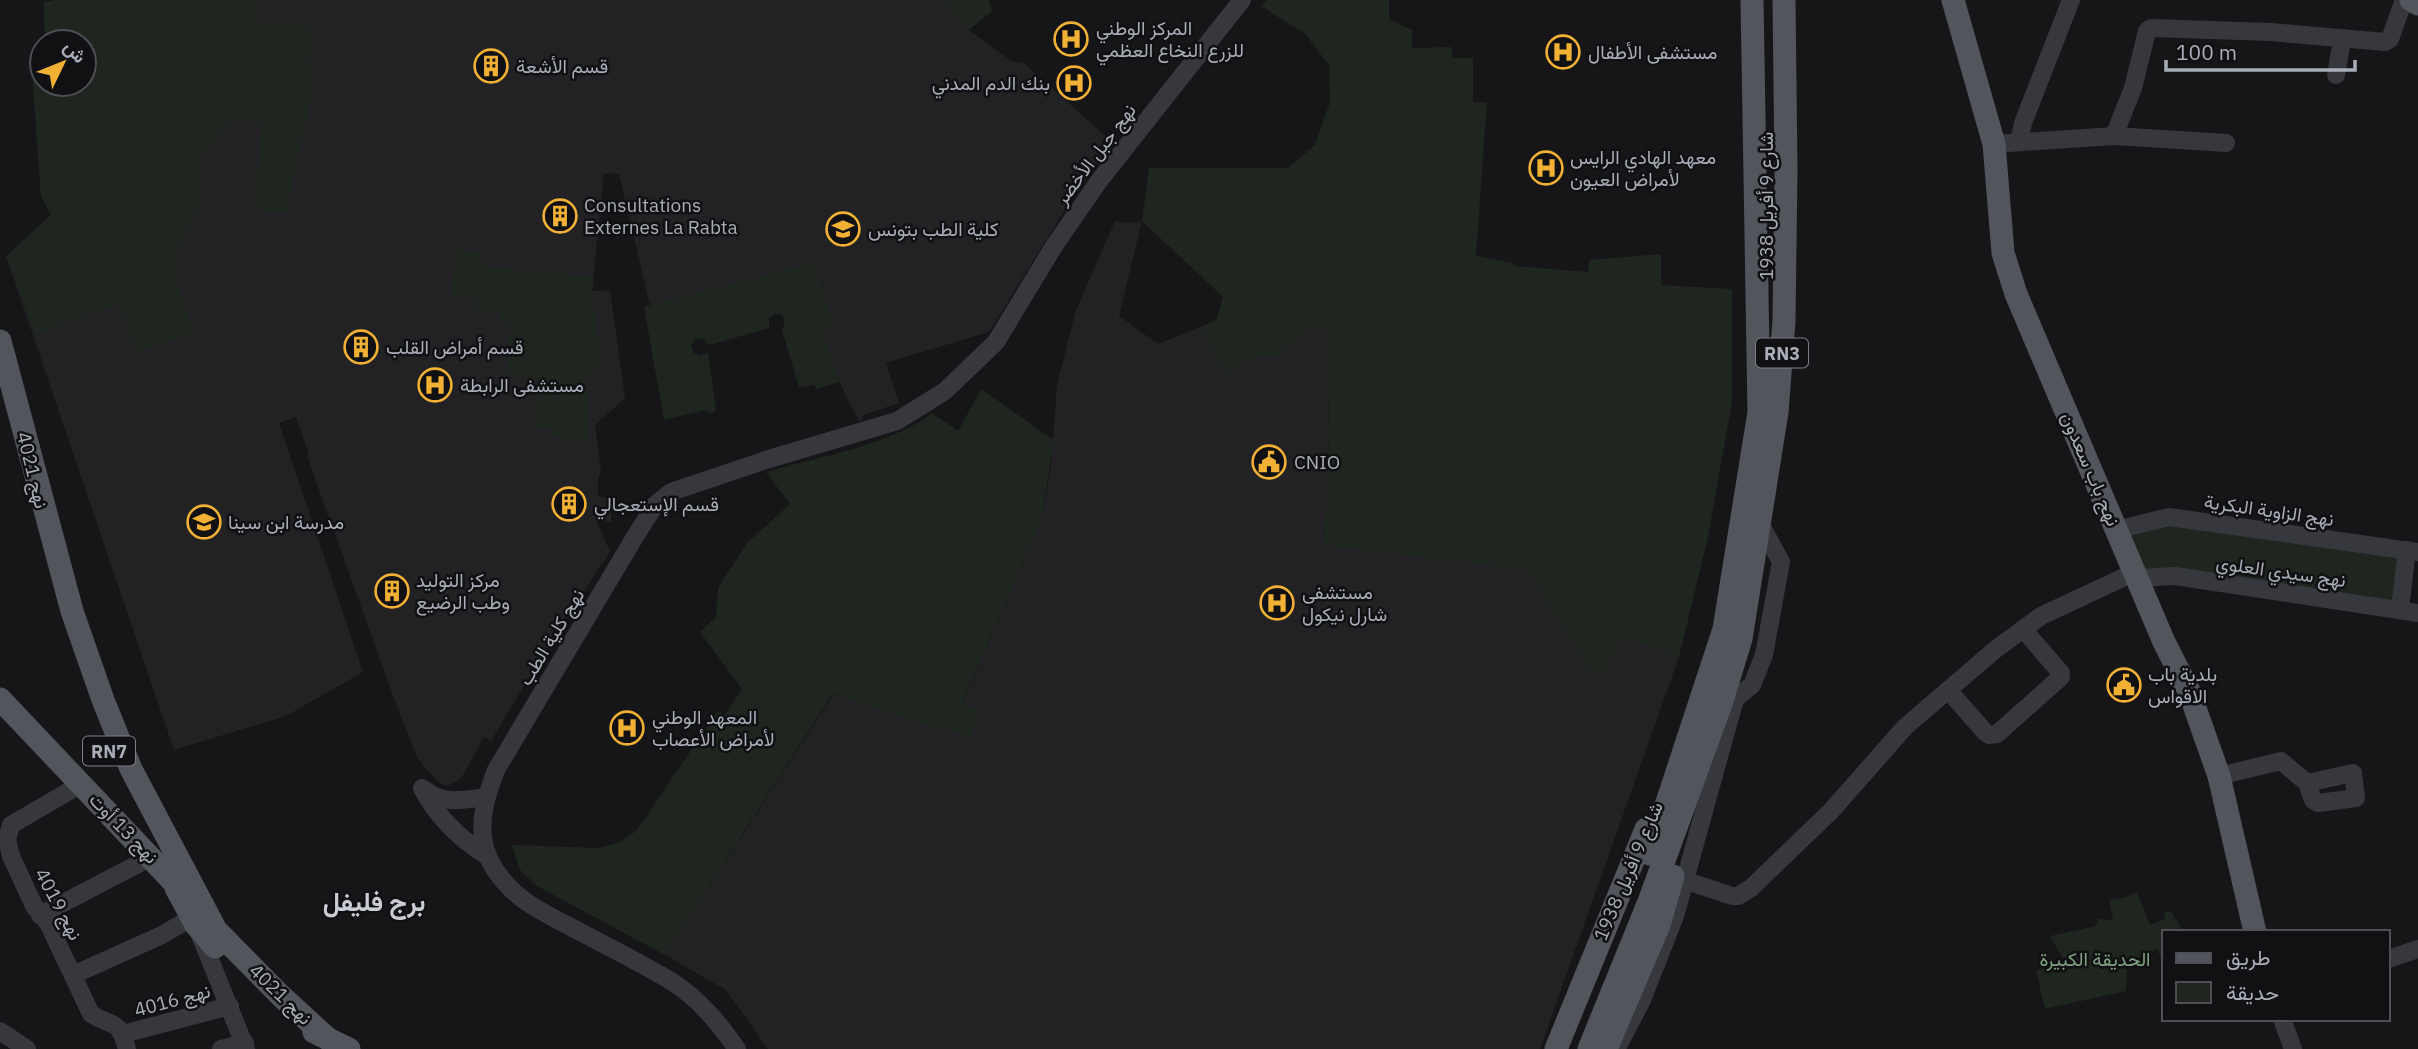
<svg xmlns="http://www.w3.org/2000/svg" width="2418" height="1049" viewBox="0 0 2418 1049" font-family="'IBM Plex Sans',Vazirmatn,sans-serif">
	<style>
		.built { fill: #222225 }
		.green { fill: #1e261f }
		.lines { fill: none; stroke-linecap: round; stroke-linejoin: round }
		.minor { stroke: #37383d; stroke-width: 18 }
		.major { stroke: #53555c; stroke-width: 23 }
		.labels { text-anchor: middle; dominant-baseline: central; stroke-width: 5; stroke-linejoin: round; paint-order: stroke }
		.shield { fill: #111113; stroke: #7b7e86; stroke-width: 2 }
		.shield-label { font-size: 18px; font-weight: bold; fill: #a8adb8 }
		.poi-label { font-size: 19px; fill: #a8adb8; stroke: #111113; text-anchor: start }
		.street-label { font-size: 19px; fill: #a8adb8; stroke: #111113 }
		.park-label { font-size: 19px; fill: #7fa381; stroke: #111113 }
		.district-label { font-size: 26px; font-weight: bold; fill: #c9ccd4; stroke: #111113 }
	</style>
	<rect width="100%" height="100%" fill="#161618"/>
	<g class="built">
		<path d="M55 0H943L969 30 1013 62H1023L1112 142 1074 195 989 332 886 363 899 403 863 415 861 423 846 397 820 331 833 326 821 282 650 306 619 174 604 173 592 291 610 290 625 398 595 425 601 470 598 480V497L611 498V522H597L610 552 546 649 491 741 484 737 463 775 456 782 445 786 435 779 418 759 392 693 308 459V452L296 417 279 423 363 672 286 716 174 750 6 256 51 215 41 196 33 85 35 47H42V84H84V42H45L44 2Z"/>
		<path d="M1115 221 1130 223 1142 221 1119 316 1158 344 1200 327 1225 373 1256 356 1281 357 1283 349 1313 325 1327 328 1329 433 1324 545 1528 570 1592 672 1605 675 1620 636 1679 657 1540 1049H768L726 990 665 955 834 693 910 720 961 706 1041 521 1051 467 1057 385 1075 313Z"/>
	</g>
	<g class="green">
		<path d="M55 0H256L255 21 313 27 309 62 312 74 309 109 294 171 287 213 255 210 262 123 235 117 202 154 199 208 174 258 175 280 194 332 135 352 119 305 35 334 6 256 51 215 41 196 33 85 35 47H42V84H84V42H45L44 2Z"/>
		<path d="M943 0H989L992 11 969 30Z"/>
		<path d="M1267 0H1389V19L1412 30V48L1452 47V58H1473V102H1487L1476 256 1513 263 1514 266 1588 272 1589 260 1661 254V285L1732 289V402L1708 537 1679 657 1620 636 1605 675 1591 672 1528 570 1324 545 1329 433 1327 328 1313 325 1283 349 1281 357 1256 356 1224 374 1200 327 1216 320 1223 297 1142 221 1149 168H1288L1315 145 1330 102 1329 65 1305 34 1261 6Z"/>
		<path d="M456 250 482 252 481 266 594 277 592 292 601 366 586 378 589 441 551 436 552 429 536 427 538 379 506 375 510 325 499 324V312L476 310 477 299 451 297Z"/>
		<path d="M815 264 834 326 821 331 840 382 816 389 814 385 799 387 782 330 785 321 782 315 775 314 769 318V328L709 345 702 338 695 340 691 345 693 352 699 356 708 352 716 410 711 414 705 410 664 420 644 307 800 266Z"/>
		<path d="M981 389 1054 440 1041 521 961 705 980 710 971 737 910 720 833 693 665 955 537 886 520 870 512 845 599 848 618 843 636 831 718 711 725 715 742 689 700 632 716 617 718 588 747 543 790 504 766 472C818 457 891 445 932 413L958 431Z"/>
		<path d="M2166 520 2402 553 2396 607 2139 569 2122 529Z"/>
		<path d="M2137 892 2150 925 2165 919V912H2171L2184 932H2164V964L2157 949 2127 963 2126 991 2045 1009 2036 971 2063 959 2050 936 2096 926 2098 919 2113 920 2109 900 2124 898Z"/>
	</g>
	<g class="lines">
		<g class="minor">
			<path d="M2336 75 2342 40"/>
			<path d="M2114 136 2133 88 2147 31 2151 28 2270 32 2385 42 2390 39 2404 0"/>
			<path d="M2019 142 2023 123 2071 0"/>
			<path d="M1994 144 2114 136 2226 143"/>
			<path d="M2116 530 2169 517 2418 552"/>
			<path d="M2138 578 2175 576 2418 613"/>
			<path d="M2400 609 2407 550"/>
			<path d="M1948 690 1985 732 1989 735 1997 734 2061 677V673L2023 629"/>
			<path d="M2219 776 2281 761 2307 783 2353 773 2356 798 2318 803 2313 800 2307 783"/>
			<path d="M422 788C437 817 460 839 487 856"/>
			<path d="M71 790 11 825 7 839 11 856 34 906 48 923 91 1014C113 1028 119 1018 127 1049"/>
			<path d="M425 790C443 805 464 800 486 797"/>
			<path d="M1684 880 1732 896H1738L1751 888 1831 811 1905 727 1996 649 2041 616 2135 572"/>
			<path d="M40 915 140 863"/>
			<path d="M200 935 246 1049"/>
			<path d="M2388 959 2418 949"/>
			<path d="M73 975 162 935 189 919"/>
			<path d="M2282 1019 2293 1049"/>
			<path d="M0 1031 27 1049"/>
			<path d="M123 1034 230 1006"/>
			<path d="M1618 1046 1642 1000 1675 916 1735 699 1752 685 1764 655 1781 562 1761 525"/>
			<path d="M221 1049 245 1043"/>
			<path d="M737 1049C718 1022 699 999 671 981 636 960 599 942 563 923 545 913 524 903 510 888 496 874 485 857 483 837 480 813 488 792 496 770L633 540 655 505 671 492 769 459 897 421 945 391 996 342 1054 246 1099 181 1242 0"/>
		</g>
		<g class="major">
			<path d="M1953 0 1994 144 2003 253 2016 294 2164 642 2189 691 2219 776 2255 932"/>
			<path d="M2411 0 2418 4"/>
			<path d="M0 341 72 611 103 700 131 769 216 930 280 995 328 1039"/>
			<path d="M0 699 184 893"/>
			<path d="M1650 854 1724 629 1759 412 1752 0"/>
			<path d="M176 888 196 925 215 947"/>
			<path d="M314 1032 349 1049"/>
			<path d="M1556 1049 1646 829"/>
			<path d="M1589 1049 1650 899 1722 701 1741 639 1777 412 1784 321 1786 170 1784 0"/>
			<path d="M1606 1049 1659 925 1673 876"/>
		</g>
	</g>
	<defs>
		<symbol id="hospital-ring" viewBox="-11 -11 22 22"><circle r="9.5" fill="#111113" stroke="#f2b134" stroke-width="1.5"/><path d="M-5-5h3v3.5h4V-5h3V5h-3V1.5h-4V5h-3Z" fill="#f2b134"/></symbol>
		<symbol id="building-ring" viewBox="-11 -11 22 22"><circle r="9.5" fill="#111113" stroke="#f2b134" stroke-width="1.5"/><path d="M-4-6H4V6H1V3H-1V6H-4ZM-2.5-4.3h1.7v1.8h-1.7ZM.8-4.3h1.7v1.8H.8ZM-2.5-1h1.7V.8h-1.7ZM.8-1h1.7V.8H.8Z" fill="#f2b134"/></symbol>
		<symbol id="university-ring" viewBox="-11 -11 22 22"><circle r="9.5" fill="#111113" stroke="#f2b134" stroke-width="1.5"/><path d="M0-5L7-2L0 1L-7-2ZM-4 1L0 2.5L4 1V4Q0 6-4 4Z" fill="#f2b134"/></symbol>
		<symbol id="civic-ring" viewBox="-11 -11 22 22"><circle r="9.5" fill="#111113" stroke="#f2b134" stroke-width="1.5"/><path d="M-.6-6.5H3V-4.5H.6V-3L4-1V1h2V6H-6V1h2V-1L-.6-3ZM-1.2 2.5V6h2.4V2.5Z" fill="#f2b134"/></symbol>
	</defs>
	<g fill-rule="evenodd">
		<use href="#hospital-ring" x="1052" y="20" width="38" height="38"/>
		<use href="#hospital-ring" x="1544" y="33" width="38" height="38"/>
		<use href="#building-ring" x="472" y="47" width="38" height="38"/>
		<use href="#hospital-ring" x="1055" y="64" width="38" height="38"/>
		<use href="#hospital-ring" x="1527" y="149" width="38" height="38"/>
		<use href="#building-ring" x="541" y="197" width="38" height="38"/>
		<use href="#university-ring" x="824" y="210" width="38" height="38"/>
		<use href="#building-ring" x="342" y="328" width="38" height="38"/>
		<use href="#hospital-ring" x="416" y="366" width="38" height="38"/>
		<use href="#civic-ring" x="1250" y="443" width="38" height="38"/>
		<use href="#building-ring" x="550" y="485" width="38" height="38"/>
		<use href="#university-ring" x="185" y="503" width="38" height="38"/>
		<use href="#building-ring" x="373" y="572" width="38" height="38"/>
		<use href="#hospital-ring" x="1258" y="584" width="38" height="38"/>
		<use href="#civic-ring" x="2105" y="666" width="38" height="38"/>
		<use href="#hospital-ring" x="608" y="709" width="38" height="38"/>
	</g>
	<g class="labels">
		<g class="shield">
			<rect x="1756" y="338.5" width="52" height="29" rx="5"/>
			<rect x="83" y="736.5" width="52" height="29" rx="5"/>
		</g>
		<g class="shield-label">
			<text x="1782" y="353">RN3</text>
			<text x="109" y="751">RN7</text>
		</g>
		<g class="poi-label">
			<text x="1096" y="28">المركز الوطني<tspan x="1096" dy="22">للزرع النخاع العظمي</tspan></text>
			<text x="1588" y="52">مستشفى الأطفال</text>
			<text x="516" y="66">قسم الأشعة</text>
			<text x="1050" y="83" text-anchor="end">بنك الدم المدني</text>
			<text x="1570" y="157">معهد الهادي الرايس<tspan x="1570" dy="22">لأمراض العيون</tspan></text>
			<text x="584" y="205">Consultations<tspan x="584" dy="22">Externes La Rabta</tspan></text>
			<text x="868" y="229">كلية الطب بتونس</text>
			<text x="386" y="347">قسم أمراض القلب</text>
			<text x="460" y="385">مستشفى الرابطة</text>
			<text x="1294" y="462">CNIO</text>
			<text x="594" y="504">قسم الإستعجالي</text>
			<text x="228" y="522">مدرسة ابن سينا</text>
			<text x="416" y="580">مركز التوليد<tspan x="416" dy="22">وطب الرضيع</tspan></text>
			<text x="1302" y="592">مستشفى<tspan x="1302" dy="22">شارل نيكول</tspan></text>
			<text x="2148" y="674">بلدية باب<tspan x="2148" dy="22">الاقواس</tspan></text>
			<text x="652" y="717">المعهد الوطني<tspan x="652" dy="22">لأمراض الأعصاب</tspan></text>
		</g>
		<g class="street-label">
			<text transform="translate(1095 154) rotate(-53)">نهج جبل الأخضر</text>
			<text transform="translate(1766 206) rotate(-90)">شارع 9 أفريل 1938</text>
			<text transform="translate(2091 469) rotate(67)">نهج باب سعدون</text>
			<text transform="translate(33 470) rotate(76)">نهج 4021</text>
			<text transform="translate(2269 510) rotate(8)">نهج الزاوية البكرية</text>
			<text transform="translate(2281 571) rotate(8)">نهج سيدي العلوي</text>
			<text transform="translate(551 637) rotate(-59)">نهج كلية الطب</text>
			<text transform="translate(124 828) rotate(46)">نهج 13 أوت</text>
			<text transform="translate(1628 871) rotate(-67)">شارع 9 أفريل 1938</text>
			<text transform="translate(59 904) rotate(62)">نهج 4019</text>
			<text transform="translate(281 994) rotate(44)">نهج 4021</text>
			<text transform="translate(172 1000) rotate(-15)">نهج 4016</text>
		</g>
		<g class="park-label">
			<text x="2095" y="959">الحديقة الكبيرة</text>
		</g>
		<g class="district-label">
			<text x="374" y="901">برج فليفل</text>
		</g>
	</g>
	<rect x="2162" y="930" width="228" height="91" fill="#111113" stroke="#4d4f55" stroke-width="2"/>
	<rect x="2176" y="953" width="35" height="10" fill="#53555c" stroke="#4d4f55" stroke-width="2"/>
	<text x="2226" y="965" font-size="21" fill="#a8adb8">طريق</text>
	<rect x="2176" y="982" width="35" height="21" fill="#1e261f" stroke="#4d4f55" stroke-width="2"/>
	<text x="2226" y="1000" font-size="21" fill="#a8adb8">حديقة</text>
	<g transform="translate(63 63) rotate(47)"><circle r="33" fill="#111113" stroke="#4d4f55" stroke-width="2"/>
	<path d="M0-5L12 26L0 18L-12 26Z" fill="#f2b134"/>
	<text y="-10" font-size="19" font-weight="bold" text-anchor="middle" fill="#a8adb8">ش</text>
	</g>
	<path d="M2166 60v10h189v-10" fill="none" stroke="#a8adb8" stroke-width="3.5"/>
	<text x="2176" y="60" font-size="21" fill="#a8adb8" stroke="#111113" stroke-width="5" paint-order="stroke">100 m</text>
</svg>
